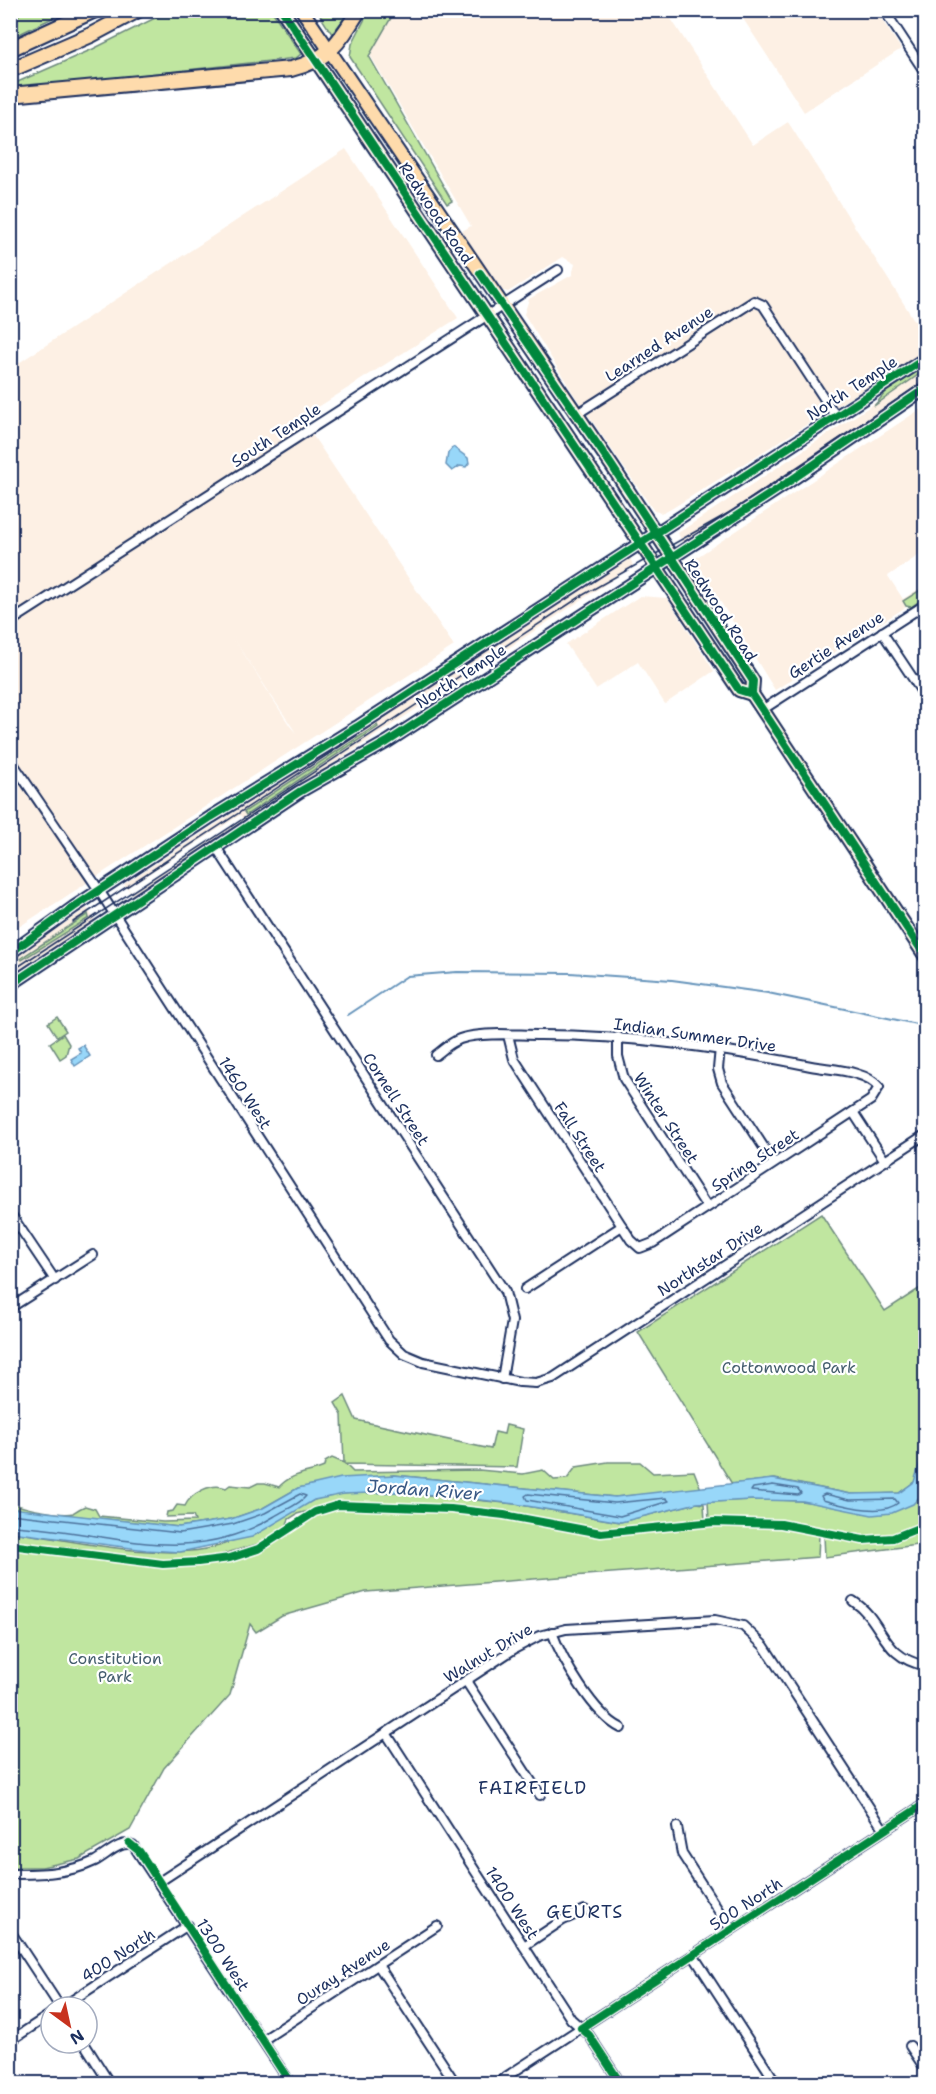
<svg xmlns="http://www.w3.org/2000/svg" width="936" height="2094" viewBox="0 0 936 2094" font-family="'Shantell Sans',sans-serif">
	<style>
		.built { fill: #fdf0e4; fill-rule: evenodd }
		.green { fill: #c0e6a0; stroke: #6e8a7f; stroke-width: 1.5 }
		.water { fill: #98d7f9; stroke: #6694bb; stroke-width: 1.5 }
		.lines { fill: none; stroke-linecap: round; stroke-linejoin: round }
		.shore { stroke: #4d729c; stroke-width: 1.5 }
		.stream { stroke: #6694bb; stroke-width: 2 }
		.minor-casing { stroke: #1b2f5e; stroke-width: 12 }
		.secondary-casing { stroke: #1b2f5e; stroke-width: 15 }
		.primary-casing { stroke: #1b2f5e; stroke-width: 16 }
		.motorway-casing { stroke: #1b2f5e; stroke-width: 18 }
		.minor { stroke: #fff; stroke-width: 8 }
		.secondary { stroke: #fff; stroke-width: 10 }
		.primary { stroke: #fedbac; stroke-width: 12 }
		.motorway { stroke: #fedbac; stroke-width: 14 }
		.tram { stroke: #1b2f5e; stroke-width: 1.5 }
		.cycleway-casing { stroke: #fff; stroke-width: 11 }
		.cycleway { stroke: #00873e; stroke-width: 8 }
		.labels { text-anchor: middle; dominant-baseline: central; stroke-width: 4.5; stroke-linejoin: round; paint-order: stroke }
		.street-label { font-size: 16px; fill: #1b2f5e; stroke: #fff }
		.park-label { font-size: 16px; fill: #445d6e; stroke: #fff }
		.water-label { font-size: 18px; font-style: italic; fill: #3a5985; stroke: #fff }
		.neighbourhood-label { font-size: 18px; letter-spacing: 1.5px; fill: #1b2f5e; stroke: #fff }
	</style>
	<rect width="100%" height="100%" fill="#fff"/>
	<filter id="ink" filterUnits="userSpaceOnUse"><feTurbulence type="fractalNoise" baseFrequency=".0167" numOctaves="2"/><feDisplacementMap in="SourceGraphic" scale="12" xChannelSelector="R" yChannelSelector="G"/><feConvolveMatrix kernelMatrix="1 2 1 2 8 2 1 2 1" color-interpolation-filters="sRGB"/></filter>
	<g filter="url(#ink)">
		<g class="built">
			<path d="M395 11H666L753 145 788 122 925 337V351L671 509 662 513 654 511 573 393 524 314 529 299 572 275 575 264 563 257 508 292 500 290 462 231 471 226 369 53Z"/>
			<path d="M738 11H876L901 49 804 112Z"/>
			<path d="M346 149 458 318 301 418 454 646 11 932V368ZM232 636 296 733 290 726Z"/>
			<path d="M925 370V383L747 503 682 542 678 533Z"/>
			<path d="M925 406V551L888 576 903 599 925 585V595L775 690 694 559Z"/>
			<path d="M630 557 633 566 133 896 124 884 594 577ZM377 725 378 727 247 815 245 811ZM240 815 243 819 131 892 129 890 128 887Z"/>
			<path d="M640 596 667 598 714 671 665 704 638 662 596 689 566 644Z"/>
			<path d="M87 908 95 920 11 975V959ZM87 915 89 918 22 959V958Z"/>
			<path d="M925 2007V2045L915 2029 925 2023 918 2012Z"/>
		</g>
		<g class="green">
			<path d="M23 11V10L67 11 11 38V21Z"/>
			<path d="M169 11H272L301 54 296 58 14 89 13 84 93 49Z"/>
			<path d="M317 11H350L332 34Z"/>
			<path d="M369 11H395L369 56 452 201 447 204 350 57 352 44Z"/>
			<path d="M925 364V370L874 406 890 387Z"/>
			<path d="M925 587V597L911 607 906 606 903 601Z"/>
			<path d="M377 725 378 727 246 815 244 812Z"/>
			<path d="M88 914 89 918 22 960 21 958Z"/>
			<path d="M57 1017 66 1031 57 1037 48 1023Z"/>
			<path d="M63 1034 69 1044 66 1055 60 1059 50 1043Z"/>
			<path d="M821 1214 885 1311 925 1285V1485L914 1482 899 1493 877 1494H851L775 1479 732 1484 638 1332Z"/>
			<path d="M345 1396 356 1420 491 1449 495 1432 504 1434 506 1425 523 1429 517 1467 345 1464 353 1472 479 1470 523 1474 543 1470 554 1480 567 1479 576 1467 608 1462H640L653 1473 694 1471 701 1489 615 1497 394 1475 298 1488 263 1508 231 1519 179 1527 11 1509 10 1501C17 1508 63 1516 73 1513 76 1511 80 1508 85 1506L95 1509 99 1516 163 1522 195 1521 193 1516 166 1517 167 1512 173 1511 177 1505 185 1506C191 1493 212 1482 226 1488L230 1485 250 1487 258 1483H265L279 1487C291 1473 307 1474 324 1467L325 1462 332 1458 344 1463 342 1415 335 1403Z"/>
			<path d="M925 1491V1520C913 1527 899 1535 884 1536 874 1538 866 1535 855 1537L789 1523 709 1521 708 1502C738 1500 769 1499 800 1501 845 1504 886 1531 925 1491Z"/>
			<path d="M396 1492 515 1504 620 1522 697 1503 704 1504 705 1521 601 1531 556 1520 482 1510 339 1503 297 1514 289 1519 285 1529 276 1533 271 1540 206 1559 173 1561 145 1560 11 1541V1532C70 1539 162 1563 219 1546 253 1535 282 1512 314 1500 339 1491 369 1493 396 1492Z"/>
			<path d="M356 1508 428 1510 513 1518 603 1536 730 1525 781 1526 819 1535 818 1557 366 1592 282 1616 256 1632 250 1624 230 1695 164 1768 130 1830 79 1859 42 1867H11V1547L160 1568 238 1559 264 1549 308 1518 336 1509Z"/>
			<path d="M925 1528V1544L825 1557 824 1536C865 1543 887 1544 925 1528Z"/>
		</g>
		<g class="water">
			<path d="M453 447 468 458 469 463 466 467 460 466 452 471 446 465 448 453Z"/>
			<path d="M83 1045 90 1056 75 1066 71 1059 81 1053 78 1048Z"/>
			<path d="M925 1391V1491L913 1504 892 1513 872 1515 803 1501 751 1500 697 1503 621 1522 515 1504 446 1496 396 1492 344 1494 314 1500 252 1537 180 1552 146 1550 11 1532V1508L179 1527 231 1519 263 1508 298 1488 341 1478 394 1475 615 1497 773 1479 851 1494 899 1493 914 1482 921 1459Z"/>
		</g>
		<g class="lines">
			<g class="shore">
				<path d="M773 1485 798 1489 801 1493 798 1495 751 1491 753 1488Z"/>
				<path d="M528 1494 615 1503 666 1498 669 1501 620 1516 527 1500 525 1496Z"/>
				<path d="M825 1494 850 1500 895 1499 898 1503C881 1517 843 1505 823 1500L821 1496Z"/>
				<path d="M10 1514 180 1533 233 1524 265 1513 300 1494 306 1496C299 1505 284 1510 275 1516 187 1571 104 1529 10 1526"/>
			</g>
			<path class="stream" d="M348 1015 407 976 457 972 570 973 672 980 768 993 926 1026"/>
			<defs>
				<g id="minor">
					<path d="M884 10 926 74"/>
					<path d="M577 414 754 301 763 305 835 415"/>
					<path d="M10 622 558 270"/>
					<path d="M882 632 926 698"/>
					<path d="M762 710 926 604"/>
					<path d="M10 759 93 881 389 1340 404 1354 423 1362 520 1382 536 1383 553 1378 926 1134"/>
					<path d="M216 847 505 1292 512 1321 502 1379"/>
					<path d="M618 1037V1056L624 1079 707 1207"/>
					<path d="M720 1048 718 1069 722 1083 774 1163"/>
					<path d="M436 1055C445 1048 455 1039 467 1037 490 1032 517 1035 540 1035 632 1035 721 1048 811 1066 832 1070 865 1070 879 1087L871 1100 653 1243 640 1248 631 1240 514 1059 508 1035"/>
					<path d="M853 1112 885 1161"/>
					<path d="M10 1213 55 1280"/>
					<path d="M525 1289 622 1226"/>
					<path d="M10 1308 93 1255"/>
					<path d="M853 1601C885 1622 880 1657 926 1666"/>
					<path d="M552 1632C562 1660 594 1715 621 1728"/>
					<path d="M466 1681 540 1795"/>
					<path d="M386 1733 571 2019 589 2035 621 2084"/>
					<path d="M677 1827 682 1854 731 1930"/>
					<path d="M10 1874C40 1874 68 1874 95 1861 107 1855 120 1840 133 1845L291 2084"/>
					<path d="M159 1882 514 1649 539 1636 566 1629 715 1620 743 1626 764 1646 884 1830"/>
					<path d="M10 1931 60 2007"/>
					<path d="M524 1946 563 1920 585 1910"/>
					<path d="M693 1955 777 2084"/>
					<path d="M378 1965 456 2084"/>
					<path d="M62 2007 188 1925"/>
					<path d="M263 2040 437 1926"/>
					<path d="M10 2041 51 2014"/>
					<path d="M84 2043 110 2084"/>
					<path d="M910 2046 926 2070"/>
					<path d="M495 2084 926 1803"/>
				</g>
				<g id="secondary">
					<path d="M10 953 74 907 211 817 357 727 926 358"/>
					<path d="M10 985 299 792 387 742 778 489 926 388"/>
				</g>
				<g id="primary">
					<path d="M282 10 739 690 752 694"/>
					<path d="M302 10 612 466 753 681 752 694 926 957"/>
				</g>
				<g id="motorway">
					<path d="M10 12 12 10"/>
					<path d="M10 49 95 10"/>
					<path d="M10 70 91 35 138 10"/>
					<path d="M10 95 291 69C330 59 339 42 359 10"/>
				</g>
			</defs>
			<use href="#minor" class="minor-casing"/>
			<use href="#secondary" class="secondary-casing"/>
			<use href="#primary" class="primary-casing"/>
			<use href="#motorway" class="motorway-casing"/>
			<use href="#minor" class="minor"/>
			<use href="#secondary" class="secondary"/>
			<use href="#primary" class="primary"/>
			<use href="#motorway" class="motorway"/>
			<g class="tram">
				<path d="M73 922 356 736"/>
				<path d="M10 972 583 595 732 511 926 380"/>
			</g>
			<defs>
				<g id="cycleway">
					<path d="M282 10 739 690 752 694"/>
					<path d="M480 273 612 466 753 681 752 694 926 957"/>
					<path d="M10 953 74 907 211 817 357 727 926 358"/>
					<path d="M10 985 299 792 387 742 778 489 926 388"/>
					<path d="M10 1545 163 1564 198 1562 230 1558 258 1549 315 1512 338 1505 451 1509 504 1515 601 1533 714 1522 781 1524 863 1540 893 1538 926 1525"/>
					<path d="M129 1843 139 1851 291 2084"/>
					<path d="M621 2084 589 2035 581 2028 926 1803"/>
				</g>
			</defs>
			<use href="#cycleway" class="cycleway-casing"/>
			<use href="#cycleway" class="cycleway"/>
		</g>
	</g>
	<g class="labels">
		<g class="street-label">
			<text transform="translate(436 213) rotate(56)">Redwood Road</text>
			<text transform="translate(659 344) rotate(-33)">Learned Avenue</text>
			<text transform="translate(852 388) rotate(-33)">North Temple</text>
			<text transform="translate(276 435) rotate(-33)">South Temple</text>
			<text transform="translate(721 610) rotate(57)">Redwood Road</text>
			<text transform="translate(836 645) rotate(-33)">Gertie Avenue</text>
			<text transform="translate(461 676) rotate(-33)">North Temple</text>
			<text transform="translate(695 1035) rotate(8)">Indian Summer Drive</text>
			<text transform="translate(245 1093) rotate(57)">1460 West</text>
			<text transform="translate(396 1099) rotate(57)">Cornell Street</text>
			<text transform="translate(666 1118) rotate(57)">Winter Street</text>
			<text transform="translate(580 1137) rotate(57)">Fall Street</text>
			<text transform="translate(755 1160) rotate(-33)">Spring Street</text>
			<text transform="translate(710 1259) rotate(-33)">Northstar Drive</text>
			<text transform="translate(488 1653) rotate(-31)">Walnut Drive</text>
			<text transform="translate(512 1903) rotate(57)">1400 West</text>
			<text transform="translate(746 1904) rotate(-33)">500 North</text>
			<text transform="translate(118 1955) rotate(-33)">400 North</text>
			<text transform="translate(223 1955) rotate(57)">1300 West</text>
			<text transform="translate(343 1972) rotate(-33)">Ouray Avenue</text>
		</g>
		<g class="park-label">
			<text x="789" y="1367">Cottonwood Park</text>
			<text x="115" y="1658">Constitution<tspan x="115" dy="18">Park</tspan></text>
		</g>
		<g class="water-label">
			<text transform="translate(424 1490) rotate(4)">Jordan River</text>
		</g>
		<g class="neighbourhood-label">
			<text x="533" y="1788">FAIRFIELD</text>
			<text x="585" y="1912">GEURTS</text>
		</g>
	</g>
	<rect width="936" height="2094" fill="none" stroke="#fff" stroke-width="36"/>
	<rect x="18" y="18" width="900" height="2058" fill="none" stroke="#1b2f5e" stroke-width="2" filter="url(#ink)"/>
	<g transform="translate(69 2025) rotate(147)"><circle r="28" fill="#ffffff" stroke="#a4acbf" stroke-width="1.5"/>
	<path d="M0-4.5L10 22L0 15L-10 22Z" fill="#c8321e"/>
	<text y="-9" font-size="16" font-weight="bold" text-anchor="middle" fill="#1b2f5e">N</text>
	</g>
</svg>
